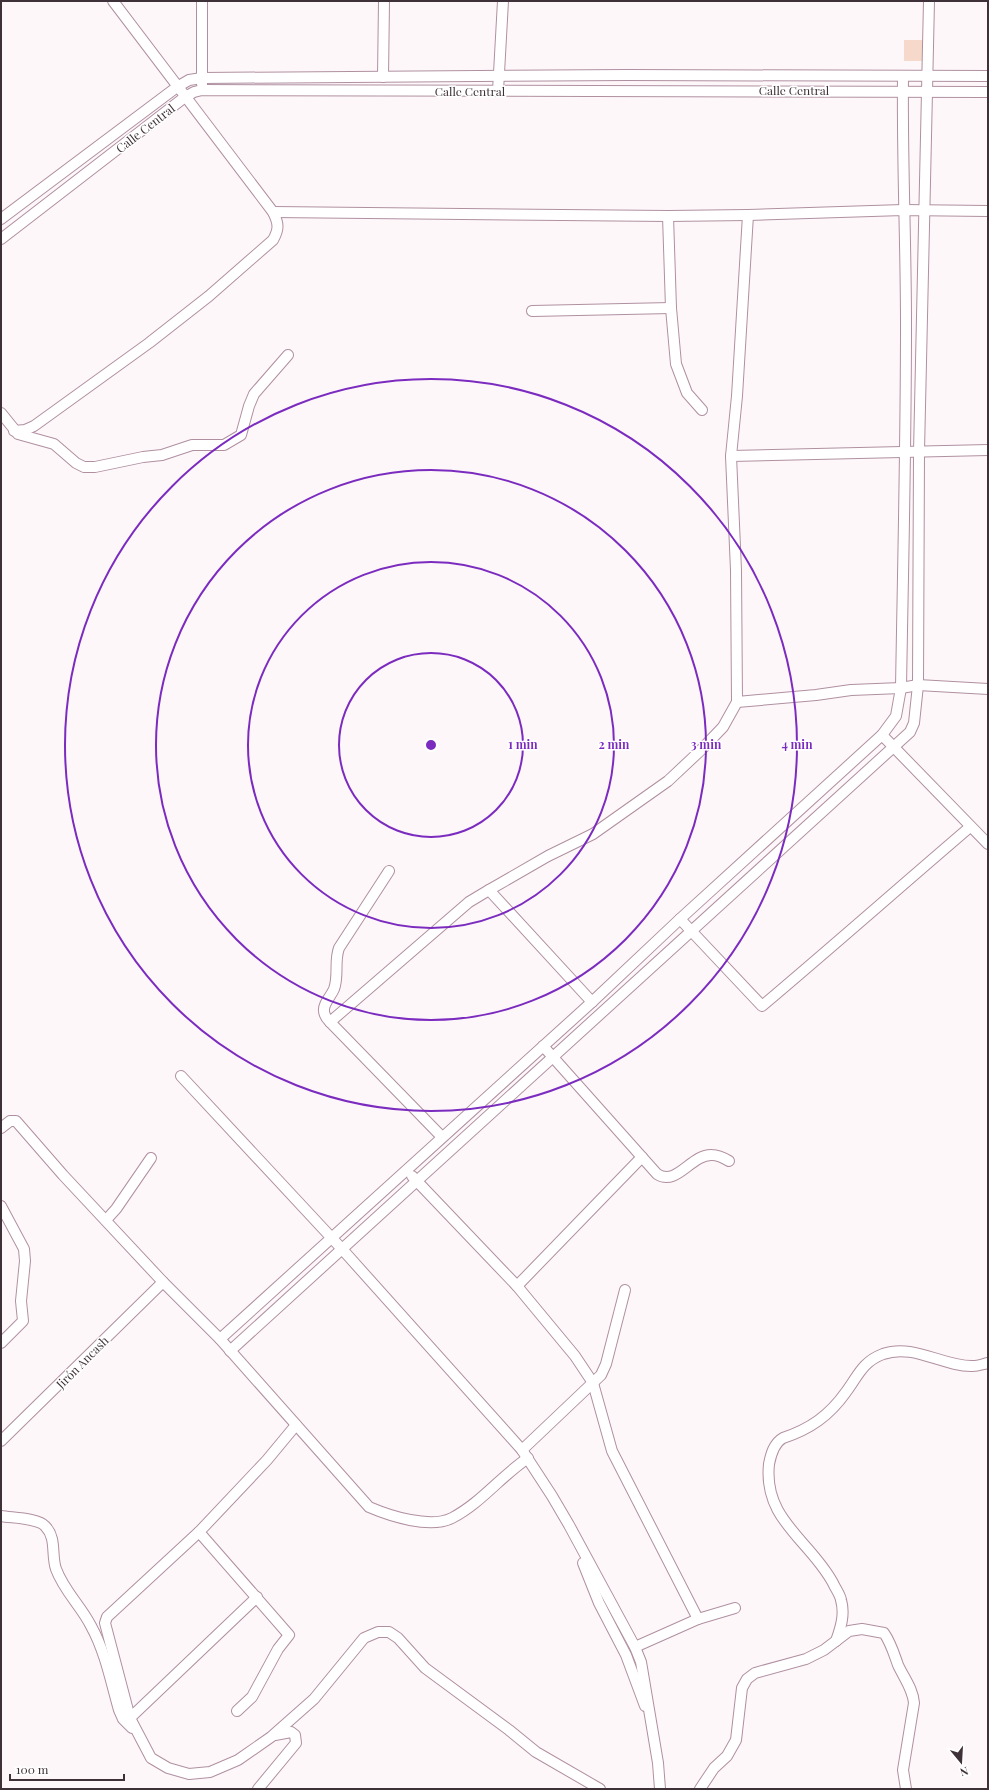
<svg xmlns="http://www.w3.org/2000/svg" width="989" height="1790" viewBox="0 0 989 1790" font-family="'Playfair Display',serif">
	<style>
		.green { fill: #f6d9cb }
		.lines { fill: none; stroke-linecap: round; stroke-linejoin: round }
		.minor-casing { stroke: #b090a0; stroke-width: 12 }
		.minor { stroke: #fff; stroke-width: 10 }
		.ring { fill: none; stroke: #7b2cbf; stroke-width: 2 }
		.labels { text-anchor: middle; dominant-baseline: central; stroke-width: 3; stroke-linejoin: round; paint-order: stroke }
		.street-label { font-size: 12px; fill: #3e3137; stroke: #fff }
		.centre { fill: #7b2cbf; stroke: #fff; stroke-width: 2 }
		.ring-label { font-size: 12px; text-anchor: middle; font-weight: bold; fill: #7b2cbf; stroke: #fff; stroke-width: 3; stroke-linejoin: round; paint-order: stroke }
	</style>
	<rect width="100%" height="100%" fill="#fef7fa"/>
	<path class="green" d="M904 40H925L924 61H904Z"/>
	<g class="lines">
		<defs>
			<g id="minor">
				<path d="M202 1V84"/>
				<path d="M383 77 384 1"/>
				<path d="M498 91 503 1"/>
				<path d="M273 212 668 216 748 215 903 210 988 211"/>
				<path d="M668 216 671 308 676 364 687 393 702 410"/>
				<path d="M1 219 177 87 189 80 202 78 627 75 988 76"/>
				<path d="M1 239 185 97 194 92 202 90 988 92"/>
				<path d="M532 311 671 308"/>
				<path d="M1 413 18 434 54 444 76 463 84 467H95L143 457 162 455 192 445H224L241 435 249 406 254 394 288 355"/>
				<path d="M14 431 25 430 34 426 149 343 209 296 273 240C279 229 279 224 273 212L113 1"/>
				<path d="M731 456 988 450"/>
				<path d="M737 702 816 695 851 690 901 688 918 685 988 689"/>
				<path d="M882 735 988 844"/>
				<path d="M389 871 339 948C334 961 339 976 334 989 331 996 323 1004 324 1011 324 1016 327 1019 330 1022L442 1137"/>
				<path d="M489 890 548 856 593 834 668 781 701 750 723 727 737 702 736 570 731 456 737 396 748 215"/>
				<path d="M680 919 762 1006C832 947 901 886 970 827"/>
				<path d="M330 1022 469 902 489 890 592 1002"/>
				<path d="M543 1046 657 1174C677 1187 691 1154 712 1155 718 1155 724 1158 729 1161"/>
				<path d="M181 1076 342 1249 522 1450 552 1496 569 1525 635 1647 641 1662 658 1763 660 1789"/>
				<path d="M1 1128 10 1121H16L63 1175 163 1282 220 1339 369 1507C390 1516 430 1529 452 1518 481 1503 501 1476 528 1458"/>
				<path d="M412 1176 517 1286 575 1356 593 1383 612 1451 698 1619 635 1647"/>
				<path d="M1 1206 24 1249 25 1261 21 1301 23 1321 1 1343"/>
				<path d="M106 1220 116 1209 151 1158"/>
				<path d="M517 1286 642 1157"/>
				<path d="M220 1339 592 1002 680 919 882 735 896 716 901 688C903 567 906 446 906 325 906 242 902 159 903 76"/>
				<path d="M230 1351 910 732 914 723 918 685 919 452 929 1"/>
				<path d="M296 1425 267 1460 199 1532 107 1617 105 1623 130 1718 151 1758 168 1768 189 1774 210 1772 238 1760 271 1737 314 1699 364 1638 378 1632H389L398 1638 425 1668 509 1730 536 1752 600 1789"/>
				<path d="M1 1441 163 1282"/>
				<path d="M522 1450 601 1375 606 1364 625 1290"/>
				<path d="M1 1516C12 1518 38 1518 45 1526 57 1538 51 1555 56 1569 64 1591 81 1606 91 1626 105 1651 111 1682 119 1710L123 1719 132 1728"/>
				<path d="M199 1532 289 1635 278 1649 252 1697 237 1711"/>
				<path d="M583 1563 599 1603 626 1655 645 1706"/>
				<path d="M698 1619 735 1608"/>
				<path d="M836 1641C841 1627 845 1614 841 1600 840 1594 835 1588 833 1583 810 1540 763 1520 769 1464 771 1454 774 1443 783 1438 810 1429 829 1416 846 1392 858 1376 862 1362 883 1354 914 1343 943 1367 973 1366 978 1366 983 1364 988 1363"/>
				<path d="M130 1718 257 1597"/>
				<path d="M258 1789 296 1743 295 1735 291 1732 275 1735"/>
				<path d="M700 1789 714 1768 727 1756 736 1740 742 1688 747 1679 755 1673 806 1659 824 1650 849 1631 862 1629 884 1633C891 1643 894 1654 898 1665 904 1678 913 1689 914 1703L903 1770 906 1789"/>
			</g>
		</defs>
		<use href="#minor" class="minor-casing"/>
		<use href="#minor" class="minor"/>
	</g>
	<g class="ring">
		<circle cx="431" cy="745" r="92"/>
		<circle cx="431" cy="745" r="183"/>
		<circle cx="431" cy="745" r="275"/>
		<circle cx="431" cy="745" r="366"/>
	</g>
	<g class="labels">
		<g class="street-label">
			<text x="794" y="90">Calle Central</text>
			<text x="470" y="91">Calle Central</text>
			<text transform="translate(145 128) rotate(-38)">Calle Central</text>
			<text transform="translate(82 1362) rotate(-45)">Jirón Ancash</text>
		</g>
	</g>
	<circle cx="431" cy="745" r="6" class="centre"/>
	<g class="ring-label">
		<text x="523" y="749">1 min</text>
		<text x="614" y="749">2 min</text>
		<text x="706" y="749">3 min</text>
		<text x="797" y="749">4 min</text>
	</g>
	<rect width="989" height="1790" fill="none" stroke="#3e3137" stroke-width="4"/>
	<g transform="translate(961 1762) rotate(162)" stroke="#ffffff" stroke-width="3" paint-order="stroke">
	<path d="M0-3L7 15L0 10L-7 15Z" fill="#3e3137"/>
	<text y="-6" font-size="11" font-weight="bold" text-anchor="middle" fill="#3e3137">N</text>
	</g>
	<path d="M10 1774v6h114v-6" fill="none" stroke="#3e3137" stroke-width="2"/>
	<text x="16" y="1774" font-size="12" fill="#3e3137" stroke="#ffffff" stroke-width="3" paint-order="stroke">100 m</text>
</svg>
